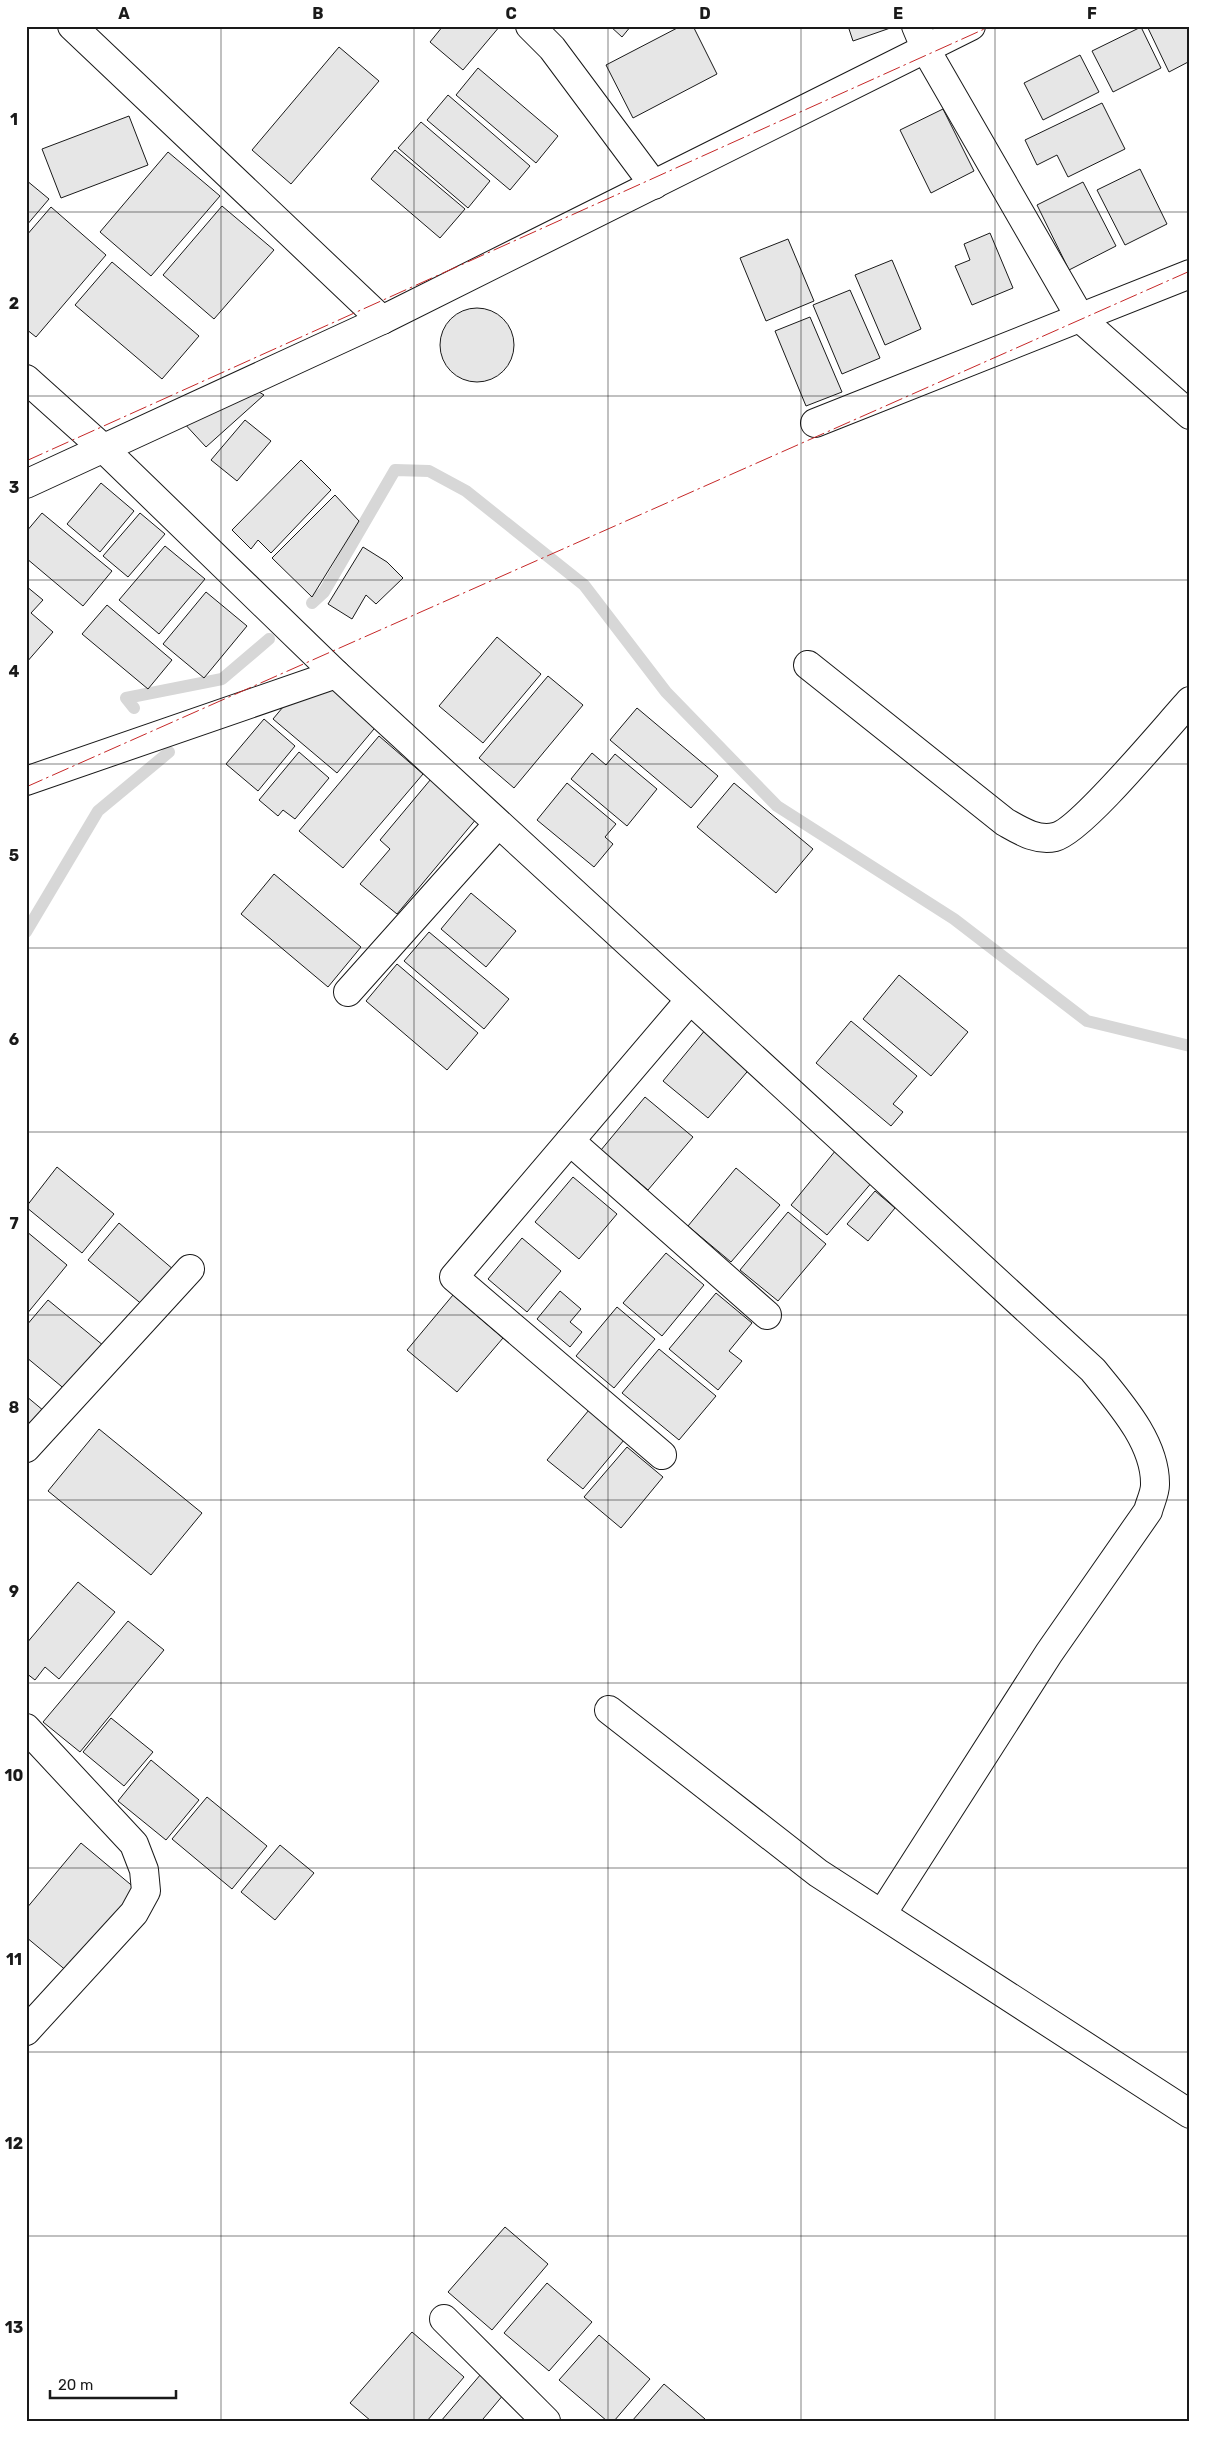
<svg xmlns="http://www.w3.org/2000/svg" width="1216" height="2447" viewBox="0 0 1216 2447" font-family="Rubik,sans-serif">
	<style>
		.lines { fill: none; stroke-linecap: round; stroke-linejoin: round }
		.stream { stroke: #d7d7d7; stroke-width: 12 }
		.building { fill: #e6e6e6; stroke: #1a1a1a }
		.minor-casing { stroke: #1a1a1a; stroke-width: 30 }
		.minor { stroke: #fff; stroke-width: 28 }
		.power { stroke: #c62828; stroke-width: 1; stroke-dasharray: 18 4 2.5 4; stroke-linecap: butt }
		.grid { fill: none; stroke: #1a1a1a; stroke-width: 1; stroke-opacity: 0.55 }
		.neatline { fill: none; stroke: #1a1a1a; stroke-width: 2 }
		.grid-label { font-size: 16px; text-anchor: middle; font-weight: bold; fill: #1a1a1a }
	</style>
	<rect width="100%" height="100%" fill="#fff"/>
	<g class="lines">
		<g class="stream">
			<path d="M312 603 324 592 395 470 429 471 466 491 584 585 666 692 777 806 954 919 1087 1021 1190 1046"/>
			<path d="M134 708 126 698 222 679 269 639"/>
			<path d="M26 932 98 811 169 752"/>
		</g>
	</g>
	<g class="building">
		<path d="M443 26H500L463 70 430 42Z"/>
		<path d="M610 26H631L622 37Z"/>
		<path d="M681 26H693L717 74 633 118 606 65Z"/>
		<path d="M848 26H896L853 41Z"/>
		<path d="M1147 26H1190V61L1169 72Z"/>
		<path d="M1141 27 1161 68 1113 92 1092 51Z"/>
		<path d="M339 47 379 81 291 184 252 150Z"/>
		<path d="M1080 55 1099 92 1043 120 1024 83Z"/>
		<path d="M478 68 558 136 536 163 456 95Z"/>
		<path d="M448 95 530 166 510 190 427 120Z"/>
		<path d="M1102 103 1125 149 1068 177 1057 155 1037 165 1025 140Z"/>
		<path d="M943 109 974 171 931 193 900 130Z"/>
		<path d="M129 116 148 165 61 198 42 149Z"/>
		<path d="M421 122 490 181 468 208 398 148Z"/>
		<path d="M395 150 465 209 440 238 371 179Z"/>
		<path d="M168 152 220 196 151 276 100 232Z"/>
		<path d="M1140 169 1167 224 1125 245 1097 190Z"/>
		<path d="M26 180 49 199 26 226Z"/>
		<path d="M1083 182 1116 246 1069 270 1037 205Z"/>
		<path d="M222 206 274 250 214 319 163 275Z"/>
		<path d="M51 207 106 255 36 337 26 329V236Z"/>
		<path d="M990 233 1013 288 972 305 955 266 970 260 964 244Z"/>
		<path d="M788 239 814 301 766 321 740 258Z"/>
		<path d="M892 260 921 329 885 345 855 275Z"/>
		<path d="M112 262 199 336 162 379 75 305Z"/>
		<path d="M850 290 880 358 842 374 813 305Z"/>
		<circle cx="477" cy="345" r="37"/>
		<path d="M810 317 842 392 806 406 775 331Z"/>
		<path d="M249 386 264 395 206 447 182 421Z"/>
		<path d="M245 420 271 441 237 481 211 460Z"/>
		<path d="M301 460 331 490 271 553 258 540 251 549 232 530Z"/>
		<path d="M101 483 134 511 100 552 67 524Z"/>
		<path d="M335 495 359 521 312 597 272 558Z"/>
		<path d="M42 513 112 571 83 606 26 558V532Z"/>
		<path d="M140 513 165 534 128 577 103 556Z"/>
		<path d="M165 546 205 579 159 634 119 600Z"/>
		<path d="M363 547 387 562 403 578 376 604 366 595 352 619 328 604Z"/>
		<path d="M26 586 43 600 31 613 53 632 26 663Z"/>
		<path d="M206 592 247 626 204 678 163 644Z"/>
		<path d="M107 605 172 660 148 689 82 634Z"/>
		<path d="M497 637 541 674 483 743 439 706Z"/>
		<path d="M548 676 583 705 514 788 479 758Z"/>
		<path d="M337 688 379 723 337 773 273 719 293 695Z"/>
		<path d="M637 708 718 776 691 808 610 740Z"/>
		<path d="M264 719 295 746 258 791 226 764Z"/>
		<path d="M379 736 423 774 343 868 299 831Z"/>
		<path d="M299 752 329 778 295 819 283 810 278 816 259 800Z"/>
		<path d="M592 753 606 765 615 754 657 789 627 826 571 779Z"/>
		<path d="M436 773 482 812 397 914 360 884 390 849 380 840Z"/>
		<path d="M567 783 616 824 605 837 613 844 594 867 537 820Z"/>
		<path d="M734 783 813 849 776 893 697 827Z"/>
		<path d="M274 874 361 947 328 987 241 914Z"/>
		<path d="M471 893 516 931 486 967 441 929Z"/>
		<path d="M429 932 509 999 484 1029 404 961Z"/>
		<path d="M397 964 478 1033 447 1070 366 1001Z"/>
		<path d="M899 975 968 1032 931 1076 863 1019Z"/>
		<path d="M851 1021 917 1076 893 1104 903 1112 891 1126 816 1063Z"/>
		<path d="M706 1029 752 1066 708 1118 663 1081Z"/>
		<path d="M645 1097 693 1137 648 1190 601 1150Z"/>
		<path d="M836 1150 873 1181 827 1235 791 1205Z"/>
		<path d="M57 1167 114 1214 82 1253 26 1207Z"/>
		<path d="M736 1168 780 1205 731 1262 688 1226Z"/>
		<path d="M573 1177 617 1214 579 1259 535 1222Z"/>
		<path d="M875 1191 895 1208 868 1241 847 1224Z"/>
		<path d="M788 1212 826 1244 778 1301 740 1270Z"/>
		<path d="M119 1223 174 1270 144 1306 88 1260Z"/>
		<path d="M26 1231 67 1265 26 1315Z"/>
		<path d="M522 1238 561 1271 527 1312 488 1279Z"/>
		<path d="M666 1253 704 1285 662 1336 623 1303Z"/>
		<path d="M560 1291 581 1309 570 1322 582 1332 570 1347 537 1319Z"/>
		<path d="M716 1293 752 1323 729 1351 742 1361 718 1390 669 1349Z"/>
		<path d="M453 1295 503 1338 457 1392 407 1350Z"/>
		<path d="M48 1300 104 1346 67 1391 26 1357V1326Z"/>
		<path d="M617 1307 655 1339 614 1388 576 1356Z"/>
		<path d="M659 1349 716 1396 679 1440 622 1393Z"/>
		<path d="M26 1396 50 1416 26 1437Z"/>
		<path d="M589 1410 624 1440 583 1489 547 1460Z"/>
		<path d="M99 1429 202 1513 151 1575 48 1491Z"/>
		<path d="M627 1447 663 1477 621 1528 584 1497Z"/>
		<path d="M78 1582 115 1612 59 1679 45 1667 35 1680 26 1673V1644Z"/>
		<path d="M128 1621 164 1650 80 1752 43 1722Z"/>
		<path d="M111 1718 153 1752 124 1786 83 1752Z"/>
		<path d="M151 1760 199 1800 166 1840 118 1801Z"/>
		<path d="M207 1797 267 1846 232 1889 172 1839Z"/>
		<path d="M81 1843 136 1889 68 1972 26 1937V1909Z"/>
		<path d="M280 1845 314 1873 275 1920 241 1892Z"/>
		<path d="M505 2227 548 2264 492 2330 448 2292Z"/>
		<path d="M547 2283 592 2322 549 2371 504 2333Z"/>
		<path d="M412 2332 464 2377 427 2421H371L350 2403Z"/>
		<path d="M599 2335 650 2379 614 2421H607L559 2380Z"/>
		<path d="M481 2374 504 2394 483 2419 485 2421H441Z"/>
		<path d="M664 2384 705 2419 704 2421H632Z"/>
	</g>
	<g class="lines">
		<defs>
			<g id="minor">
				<path d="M72 26 382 320"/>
				<path d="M530 26 552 48 654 185"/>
				<path d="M916 26 926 50 1081 319 1190 415"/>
				<path d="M26 379 104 449 336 674 1093 1370C1118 1401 1156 1442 1155 1485 1155 1493 1150 1503 1148 1511L1049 1653 882 1914"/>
				<path d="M815 423 1190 274"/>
				<path d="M26 484 382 320 971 26"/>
				<path d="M808 665 1005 822C1021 831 1036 841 1055 837 1081 831 1167 726 1190 701"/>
				<path d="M26 781 336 674"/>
				<path d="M348 992 498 824"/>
				<path d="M570 1141 767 1315"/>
				<path d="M26 1448 190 1269"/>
				<path d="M662 1455 454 1277 689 1001"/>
				<path d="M609 1710 818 1873 1190 2114"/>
				<path d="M26 1728 134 1844 144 1870 146 1891 134 1913 26 2031"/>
				<path d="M444 2319 546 2421"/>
			</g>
		</defs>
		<use href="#minor" class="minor-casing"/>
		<use href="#minor" class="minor"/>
		<g class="power">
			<path d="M26 461 991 26"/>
			<path d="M26 787 1190 271"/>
		</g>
	</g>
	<path class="grid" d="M221 26V2421M414 26V2421M608 26V2421M801 26V2421M995 26V2421M26 212H1190M26 396H1190M26 580H1190M26 764H1190M26 948H1190M26 1132H1190M26 1315H1190M26 1500H1190M26 1683H1190M26 1868H1190M26 2052H1190M26 2236H1190"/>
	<rect width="1216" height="2447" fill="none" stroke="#ffffff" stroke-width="55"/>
	<path d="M50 2390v8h126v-8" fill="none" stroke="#1a1a1a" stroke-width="2.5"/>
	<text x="58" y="2390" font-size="15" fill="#1a1a1a" stroke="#ffffff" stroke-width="4" paint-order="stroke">20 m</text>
	<rect x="28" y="28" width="1160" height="2392" class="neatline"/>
	<g class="grid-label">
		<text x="124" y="19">A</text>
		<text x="318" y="19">B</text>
		<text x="511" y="19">C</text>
		<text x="705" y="19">D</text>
		<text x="898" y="19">E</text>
		<text x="1092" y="19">F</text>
		<text x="14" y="125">1</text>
		<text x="14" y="309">2</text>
		<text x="14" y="493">3</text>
		<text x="14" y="677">4</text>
		<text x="14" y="861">5</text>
		<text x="14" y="1045">6</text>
		<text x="14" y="1229">7</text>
		<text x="14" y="1413">8</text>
		<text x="14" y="1597">9</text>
		<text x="14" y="1781">10</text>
		<text x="14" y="1965">11</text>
		<text x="14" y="2149">12</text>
		<text x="14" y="2333">13</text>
	</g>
</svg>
